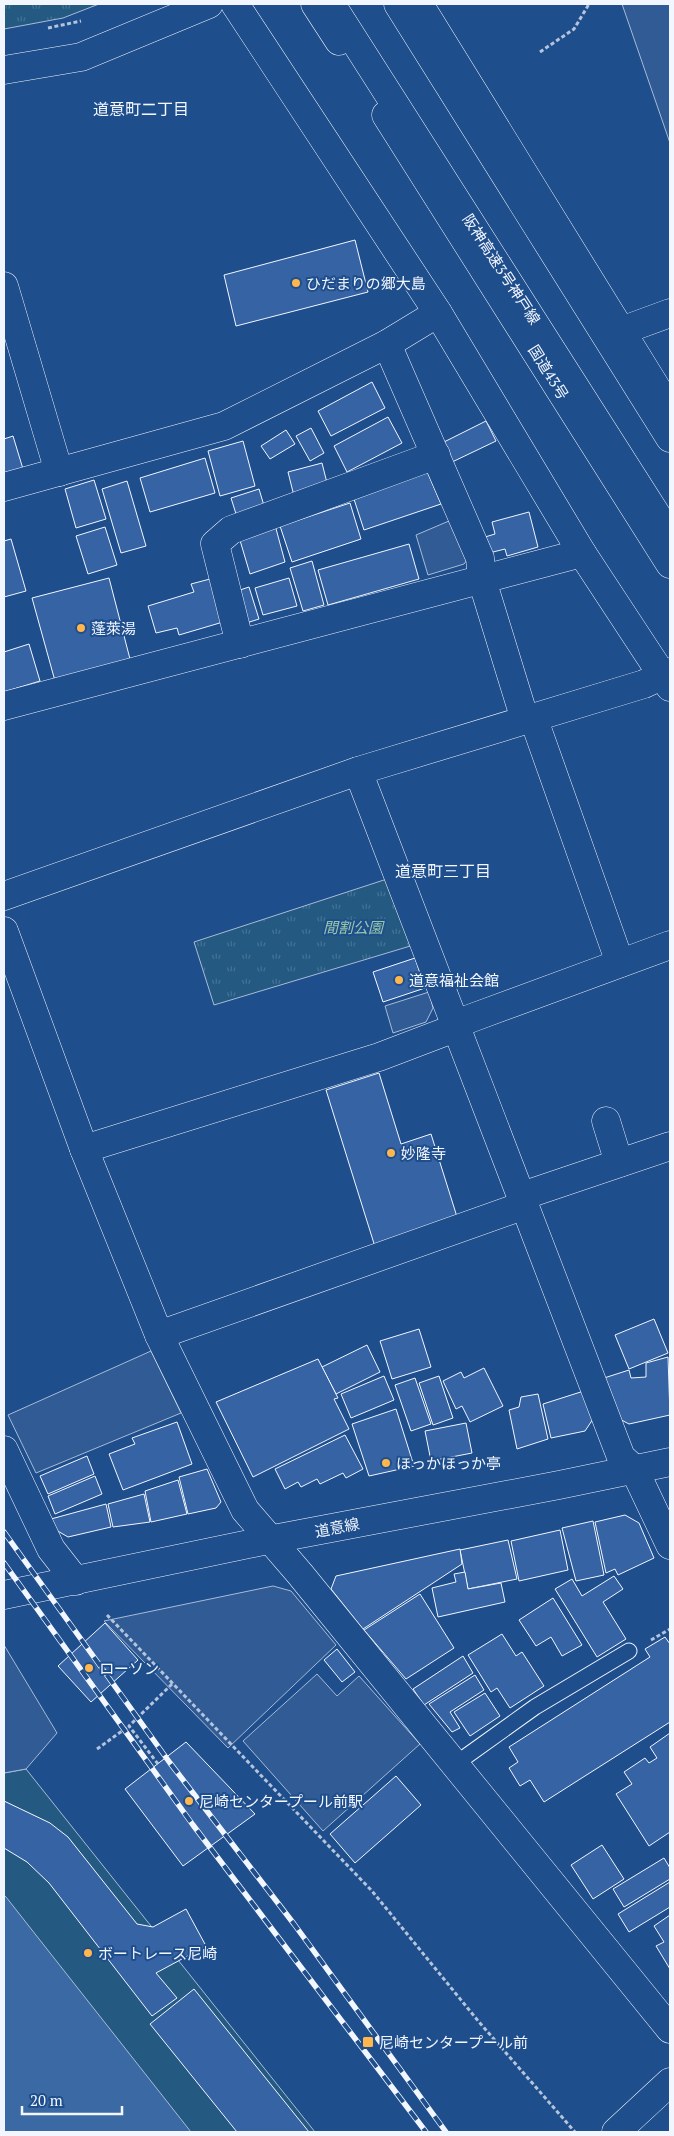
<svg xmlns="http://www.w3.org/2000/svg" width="674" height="2136" viewBox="0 0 674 2136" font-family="'PT Serif','Noto Sans JP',serif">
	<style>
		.grass { fill: url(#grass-tufts); stroke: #a8bbd7 }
		.garden { fill: #245a82; stroke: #a8bbd7 }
		.parking { fill: #305b95; stroke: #a8bbd7 }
		.water { fill: #3b69a3; stroke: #a8bbd7 }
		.building { fill: #3563a3; stroke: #f2f6ff }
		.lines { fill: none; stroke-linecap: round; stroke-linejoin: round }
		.service-casing { stroke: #f2f6ff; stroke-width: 17 }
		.minor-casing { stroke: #f2f6ff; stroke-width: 29 }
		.tertiary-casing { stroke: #f2f6ff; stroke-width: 29 }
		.trunk-casing { stroke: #f2f6ff; stroke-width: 29 }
		.motorway-casing { stroke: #f2f6ff; stroke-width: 29 }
		.path { stroke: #b3c4dc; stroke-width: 3; stroke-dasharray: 4 2.5; stroke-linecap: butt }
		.service { stroke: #1f4e8c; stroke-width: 15 }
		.minor { stroke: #1f4e8c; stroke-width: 28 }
		.tertiary { stroke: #1f4e8c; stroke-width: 28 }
		.trunk { stroke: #1f4e8c; stroke-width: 28 }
		.motorway { stroke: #1f4e8c; stroke-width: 28 }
		.rail-casing { stroke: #f2f6ff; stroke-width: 5.5 }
		.rail { stroke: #1f4e8c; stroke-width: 4; stroke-dasharray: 11; stroke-linecap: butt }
		.poi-dot { fill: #ffb74d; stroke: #1f4e8c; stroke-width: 2 }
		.labels { text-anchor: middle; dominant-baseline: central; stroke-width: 4; stroke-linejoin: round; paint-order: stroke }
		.street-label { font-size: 15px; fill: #f2f6ff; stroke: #1f4e8c }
		.poi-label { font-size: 15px; fill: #f2f6ff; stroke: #1f4e8c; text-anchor: start }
		.park-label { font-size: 15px; font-style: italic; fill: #97c8a6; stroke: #1f4e8c }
		.neighbourhood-label { font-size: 16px; fill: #f2f6ff; stroke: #1f4e8c }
	</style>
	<defs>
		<pattern id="grass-tufts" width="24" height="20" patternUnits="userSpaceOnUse" patternTransform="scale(1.25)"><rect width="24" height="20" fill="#245a82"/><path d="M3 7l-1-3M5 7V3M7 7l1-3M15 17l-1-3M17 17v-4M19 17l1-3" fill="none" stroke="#447295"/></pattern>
	</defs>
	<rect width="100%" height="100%" fill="#1f4e8c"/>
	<g class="grass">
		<path d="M4 4H99L63 18 4 29Z"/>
		<path d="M390 878 417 944 214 1005 194 942Z"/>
	</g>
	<path class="garden" d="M26 1769 315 2132H4V1773Z"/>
	<g class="parking">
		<path d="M622 4H670V143Z"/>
		<path d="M456 518 470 556 464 564 428 575 416 535Z"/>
		<path d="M429 992 433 1008 426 1022 393 1033 385 1006Z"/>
		<path d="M151 1351 181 1413 36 1473 8 1415Z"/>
		<path d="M273 1586 291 1591 336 1645 228 1748 104 1621Z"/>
		<path d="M4 1645 57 1733 26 1769 4 1773Z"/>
		<path d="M317 1674 337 1696 359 1676 420 1744 323 1831 243 1741Z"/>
	</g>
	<path class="water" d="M4 1895 6 1897 191 2132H4Z"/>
	<g class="building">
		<path d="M355 240 368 292 236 326 224 275Z"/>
		<path d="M372 382 385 408 331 436 318 411Z"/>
		<path d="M388 417 402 443 347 472 334 446Z"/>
		<path d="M486 421 496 441 450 463 440 444Z"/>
		<path d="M311 428 324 453 310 461 296 436Z"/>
		<path d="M286 430 295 444 270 459 261 446Z"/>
		<path d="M13 436 23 469 4 475V439Z"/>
		<path d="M243 441 255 486 220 496 208 451Z"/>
		<path d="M205 458 215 493 150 512 140 478Z"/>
		<path d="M322 463 328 487 294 496 288 472Z"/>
		<path d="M426 469 441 504 364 530 353 496Z"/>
		<path d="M94 480 106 519 76 528 65 489Z"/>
		<path d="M127 481 146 546 121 553 102 489Z"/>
		<path d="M259 489 265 509 237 517 231 498Z"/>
		<path d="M350 503 361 539 292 562 280 526Z"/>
		<path d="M529 512 538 547 507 556 505 549 489 553 485 537 495 534 492 522Z"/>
		<path d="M275 525 285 562 250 574 239 537Z"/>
		<path d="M105 527 117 565 88 574 76 536Z"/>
		<path d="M11 539 26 591 4 597V541Z"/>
		<path d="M409 544 419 579 328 605 318 570Z"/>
		<path d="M312 561 324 605 303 611 290 568Z"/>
		<path d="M109 578 130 659 55 681 32 598Z"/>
		<path d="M289 578 297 606 263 615 255 588Z"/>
		<path d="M210 579 223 622 179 635 177 628 156 633 148 606 194 592 191 584Z"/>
		<path d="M249 587 259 619 243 624 234 592Z"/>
		<path d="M29 644 40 681 4 692V652Z"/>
		<path d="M415 958 425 988 383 1002 373 972Z"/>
		<path d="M379 1073 401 1144 431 1134 458 1220 376 1250 326 1090Z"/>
		<path d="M654 1319 668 1353 629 1369 615 1335Z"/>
		<path d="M419 1329 431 1367 392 1379 380 1341Z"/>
		<path d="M367 1345 380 1372 336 1394 322 1367Z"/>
		<path d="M668 1357 670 1415 629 1424 614 1416 601 1379 629 1370 631 1378 646 1377V1363Z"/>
		<path d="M318 1359 338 1398 334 1399 349 1429 253 1477 216 1402Z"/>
		<path d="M484 1368 503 1406 470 1422 462 1406 456 1409 443 1381 461 1372 464 1378Z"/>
		<path d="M384 1376 394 1400 351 1418 341 1394Z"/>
		<path d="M439 1376 453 1418 433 1425 419 1383Z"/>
		<path d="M415 1378 431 1424 411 1431 395 1385Z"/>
		<path d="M587 1390 595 1416 585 1431 551 1438 543 1404Z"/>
		<path d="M538 1394 548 1439 517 1449 509 1410 519 1407 521 1397Z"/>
		<path d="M396 1409 414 1466 369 1476 352 1424Z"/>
		<path d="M177 1422 192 1464 123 1490 109 1454 135 1444 132 1438Z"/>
		<path d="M466 1423 472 1453 431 1461 425 1431Z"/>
		<path d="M345 1435 363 1469 346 1478 343 1473 320 1484 317 1479 301 1487 298 1482 285 1489 275 1469Z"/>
		<path d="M87 1456 94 1474 48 1494 40 1476Z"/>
		<path d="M207 1469 221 1502 216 1508 188 1514 179 1477Z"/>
		<path d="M95 1476 102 1494 55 1514 48 1496Z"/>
		<path d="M178 1480 187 1514 151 1522 145 1491Z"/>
		<path d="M144 1494 150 1522 113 1527 108 1504Z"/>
		<path d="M106 1504 111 1527 68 1537 56 1530 51 1519Z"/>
		<path d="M625 1515 639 1523 654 1558 618 1575 615 1569 606 1573 595 1522Z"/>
		<path d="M593 1521 604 1575 576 1581 562 1528Z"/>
		<path d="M560 1530 568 1570 519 1581 511 1541Z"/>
		<path d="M508 1540 517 1579 468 1589 460 1550Z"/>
		<path d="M460 1549 462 1564 363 1629 331 1589 336 1576Z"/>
		<path d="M465 1572 468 1589 501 1583 505 1602 438 1617 432 1588 456 1582 454 1574Z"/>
		<path d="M614 1576 623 1589 603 1602 626 1639 597 1657 555 1589 572 1579 582 1596Z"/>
		<path d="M420 1594 454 1648 406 1679 364 1630Z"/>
		<path d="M553 1598 582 1645 562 1656 551 1637 536 1646 519 1620Z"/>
		<path d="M105 1623 138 1660 91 1702 58 1666Z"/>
		<path d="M502 1634 516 1656 522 1652 544 1686 510 1708 497 1688 491 1692 468 1655Z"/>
		<path d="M665 1637 670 1644V1722L544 1802 530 1780 520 1786 509 1768 518 1762 509 1747 650 1657 645 1649Z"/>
		<path d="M337 1649 355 1672 342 1682 324 1660Z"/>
		<path d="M463 1656 473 1673 424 1705 413 1689Z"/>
		<path d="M475 1675 484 1690 450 1712 460 1728 452 1732 429 1704Z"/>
		<path d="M485 1693 500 1716 470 1736 454 1712Z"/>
		<path d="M670 1733V1832L649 1846 616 1794 632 1784 624 1772 645 1758 649 1763 657 1758 650 1747Z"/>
		<path d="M186 1742 255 1814 183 1866 125 1789Z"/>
		<path d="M396 1776 421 1805 355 1863 330 1834Z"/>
		<path d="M4 1801 50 1823 68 1837 137 1924 153 1927 186 1909 206 1946 156 1973 177 1998 152 2016 49 1883 27 1862 4 1848Z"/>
		<path d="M602 1845 624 1879 593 1899 571 1865Z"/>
		<path d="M664 1858 670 1868V1879L624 1907 613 1889Z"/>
		<path d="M670 1882V1907L629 1932 618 1914Z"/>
		<path d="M670 1915V1969L656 1946 664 1942 654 1926Z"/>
		<path d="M194 1989 309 2132H237L150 2024Z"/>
	</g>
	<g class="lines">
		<defs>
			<path id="service" d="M454 1765 535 1707 629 1651"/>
			<g id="minor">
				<path d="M235 4 438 313 582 553 670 687"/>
				<path d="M4 70 81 57 209 4"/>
				<path d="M4 286 59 472"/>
				<path d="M387 344 480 558 482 580 525 720"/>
				<path d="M4 487 224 426 387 344 438 313"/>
				<path d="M240 644 215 544 231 530 436 455"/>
				<path d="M4 706 582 553"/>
				<path d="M533 717 620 963"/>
				<path d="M358 771 621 1457 634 1469 670 1545"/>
				<path d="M4 896 358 771 644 684 670 672"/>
				<path d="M4 931 84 1149 159 1335 245 1510 300 1574 670 2029"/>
				<path d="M606 1121 619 1163"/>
				<path d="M84 1149 379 1057 450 1030 469 1019 670 945"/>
				<path d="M522 1196 670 1146"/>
				<path d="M159 1335 525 1205"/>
				<path d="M4 1450 51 1549 76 1581"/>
				<path d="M616 2132 670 2082"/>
			</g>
			<g id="tertiary">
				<path d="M621 331 670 313"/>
				<path d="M4 1595 268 1540 559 1485 670 1462"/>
			</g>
			<g id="trunk">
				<path d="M315 4 339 41"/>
				<path d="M419 4 670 410"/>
				<path d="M386 115 670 564"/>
			</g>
			<g id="motorway">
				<path d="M331 4 670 536"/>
				<path d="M398 4 670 438"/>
			</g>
		</defs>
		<use href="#service" class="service-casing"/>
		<use href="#minor" class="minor-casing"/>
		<use href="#tertiary" class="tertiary-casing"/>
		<use href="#trunk" class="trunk-casing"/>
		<use href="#motorway" class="motorway-casing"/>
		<g class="path">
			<path d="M48 28 81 21"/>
			<path d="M540 52 574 29 589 4"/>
			<path d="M107 1615 372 1891 479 2022 575 2132"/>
			<path d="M651 1640 670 1629"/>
			<path d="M97 1749 129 1726"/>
			<path d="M158 1764 129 1726 172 1684"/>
		</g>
		<use href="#service" class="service"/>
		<use href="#minor" class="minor"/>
		<use href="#tertiary" class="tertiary"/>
		<use href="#trunk" class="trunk"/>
		<use href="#motorway" class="motorway"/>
		<defs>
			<g id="rail">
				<path d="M4 1532 170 1763 294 1924 446 2132"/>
				<path d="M4 1563 193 1825 426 2132"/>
			</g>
		</defs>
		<use href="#rail" class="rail-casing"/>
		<use href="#rail" class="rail"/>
	</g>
	<g class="poi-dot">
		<circle cx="296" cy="283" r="5"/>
		<circle cx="81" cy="628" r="5"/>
		<circle cx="399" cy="980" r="5"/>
		<circle cx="391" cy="1153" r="5"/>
		<circle cx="386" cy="1463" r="5"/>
		<circle cx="89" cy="1668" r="5"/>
		<circle cx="189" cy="1801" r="5"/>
		<circle cx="88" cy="1953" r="5"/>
		<rect x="362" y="2036" width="12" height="12" rx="2.5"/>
	</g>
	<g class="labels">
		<g class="street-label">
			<text transform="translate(502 269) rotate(57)">阪神高速3号神戸線</text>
			<text transform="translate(549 372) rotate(58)">国道43号</text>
			<text transform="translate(337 1527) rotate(-11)">道意線</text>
		</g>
		<g class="poi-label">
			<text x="306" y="283">ひだまりの郷大島</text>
			<text x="91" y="628">蓬萊湯</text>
			<text x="409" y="980">道意福祉会館</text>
			<text x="401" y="1153">妙隆寺</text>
			<text x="396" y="1463">ほっかほっか亭</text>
			<text x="99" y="1668">ローソン</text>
			<text x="199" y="1801">尼崎センタープール前駅</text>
			<text x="98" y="1953">ボートレース尼崎</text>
			<text x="379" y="2042">尼崎センタープール前</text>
		</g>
		<g class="park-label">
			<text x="353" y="927">間割公園</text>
		</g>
		<g class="neighbourhood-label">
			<text x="141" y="109">道意町二丁目</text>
			<text x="443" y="871">道意町三丁目</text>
		</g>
	</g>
	<rect width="674" height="2136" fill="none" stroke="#f2f6ff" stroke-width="10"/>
	<path d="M22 2106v8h100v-8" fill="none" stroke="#f2f6ff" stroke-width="2.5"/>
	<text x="30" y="2106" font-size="15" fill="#f2f6ff" stroke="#1f4e8c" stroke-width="4" paint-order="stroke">20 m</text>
</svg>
